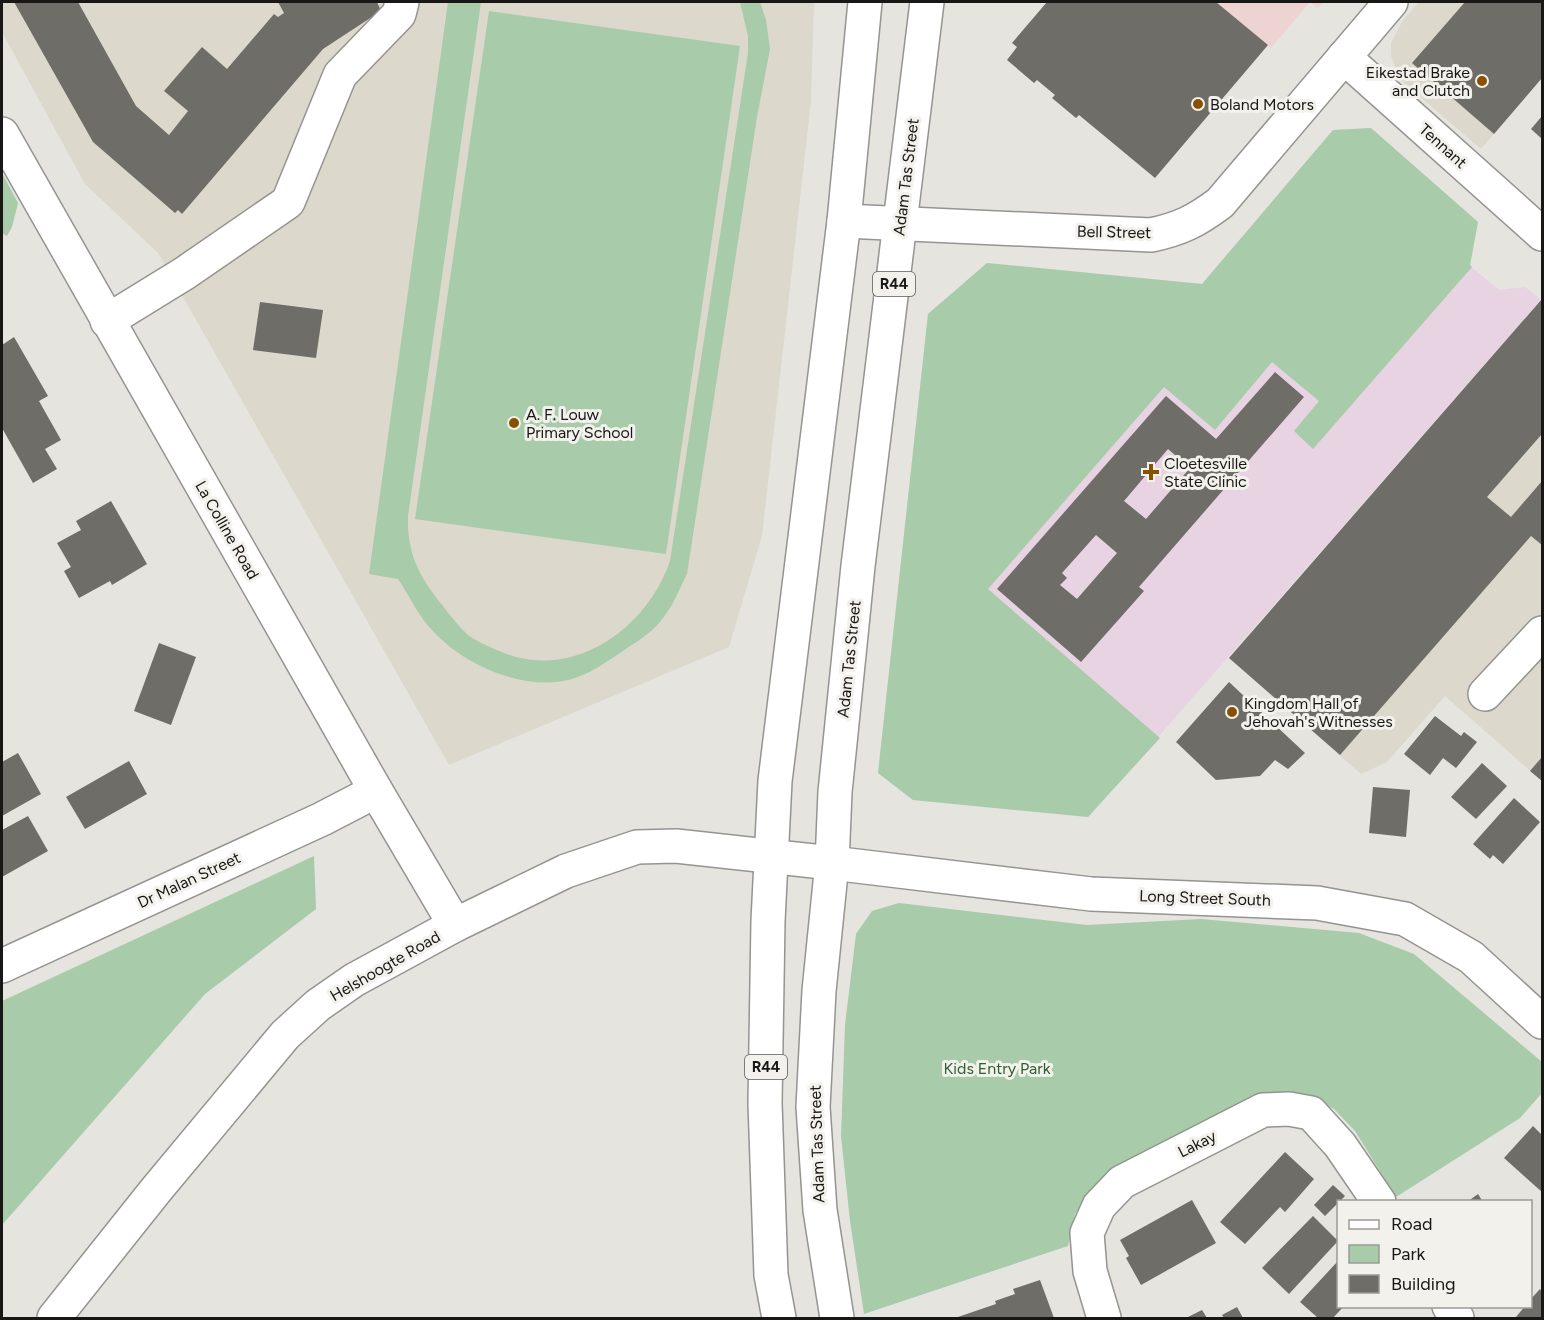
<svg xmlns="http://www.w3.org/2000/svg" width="1544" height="1320" viewBox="0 0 1544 1320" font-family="Figtree,sans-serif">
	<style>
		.commercial { fill: #edd3d1 }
		.built { fill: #dcd8cc }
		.medical { fill: #e7d3e2 }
		.green { fill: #a8cba9 }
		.building { fill: #6e6d68; fill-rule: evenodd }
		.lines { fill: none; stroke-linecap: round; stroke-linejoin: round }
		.minor-casing { stroke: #959490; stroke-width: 36 }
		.major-casing { stroke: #959490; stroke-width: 36 }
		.minor { stroke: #fff; stroke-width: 33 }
		.major { stroke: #fff; stroke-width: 33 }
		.poi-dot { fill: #885100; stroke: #f2f1ec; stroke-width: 2 }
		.labels { text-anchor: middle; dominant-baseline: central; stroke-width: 6; stroke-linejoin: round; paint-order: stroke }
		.shield { fill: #f2f1ec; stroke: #595856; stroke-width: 1.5 }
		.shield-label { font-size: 15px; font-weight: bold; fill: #181716 }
		.poi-label { font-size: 16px; fill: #181716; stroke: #f2f1ec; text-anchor: start }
		.street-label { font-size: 16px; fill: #181716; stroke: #f2f1ec }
		.park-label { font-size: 16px; fill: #2b612f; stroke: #f2f1ec }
	</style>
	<rect width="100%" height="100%" fill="#e5e4df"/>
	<path class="commercial" d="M1216 2H1324L1318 8 1310 2 1271 48Z"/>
	<g class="built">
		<path d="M2 2H814L811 101 762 536 729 647 449 765 158 253 85 184 2 32Z"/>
		<path d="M1419 2H1542V78L1481 149 1404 83 1396 69 1391 56V43L1403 20Z"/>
		<path d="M1542 299V781L1445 696 1387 762 1361 774 1229 658Z"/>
	</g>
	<path class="medical" d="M1371 128 1478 222 1470 266 1499 290 1525 287 1541 300 1088 817 913 800 878 773 928 314 987 263 1202 284 1333 130Z"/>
	<g class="green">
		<path d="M448 2H481L408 516C407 551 417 572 438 600 448 612 457 625 468 635 476 641 487 646 497 650 569 684 646 631 670 561L748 53V36L740 2H760L766 20 770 49 757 117 687 574C679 590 672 608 660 622 650 634 633 644 620 653 605 663 589 674 572 679 526 692 465 666 434 632 419 617 410 597 398 579L369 574Z"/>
		<path d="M489 11 740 46 666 554 415 519Z"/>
		<path d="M1371 128 1478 222 1470 265 1472 267 1313 449 1294 431 1319 401 1272 362 1215 430 1164 387 988 589 1160 738 1088 817 913 800 878 773 928 314 987 263 1202 284 1333 130Z"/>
		<path d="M2 173 18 203 12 227 7 236 2 233Z"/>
		<path d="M314 856 316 909 205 994 2 1225V1001Z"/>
		<path d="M899 903 1087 925 1201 919 1359 933 1414 954 1542 1062V1093L1520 1118 1396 1197 1355 1131 1334 1109 1306 1095 1272 1093 1235 1105 1114 1167 1094 1186 1075 1214 1068 1246 864 1314 850 1221 841 1136 845 1025 856 934 872 911Z"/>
	</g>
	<g class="building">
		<path d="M14 2H78L136 106 169 135 188 111 164 91 202 47 227 69 274 14 278 17 284 13 278 2H377L381 11 323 49 182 214 178 210 175 213 93 142Z"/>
		<path d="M1047 2H1216L1268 45 1155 178 1079 115 1076 118 1052 98 1055 95 1037 80 1034 83 1007 60 1017 47 1012 43Z"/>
		<path d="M1465 2H1542V78L1494 134 1412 63Z"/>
		<path d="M1542 116V139L1531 129Z"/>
		<path d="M1542 299V434L1487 497 1511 517 1542 481V545L1531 536 1340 755 1229 658Z"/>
		<path d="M260 302 323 310 316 358 253 350Z"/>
		<path d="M14 337 48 396 39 401 61 440 45 449 57 469 33 483 2 428V345Z"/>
		<path d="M1275 372 1304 397 1139 587 1144 591 1081 662 997 589 1166 396 1216 439ZM1168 449 1190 468 1146 519 1124 501ZM1096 535 1117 553 1077 599 1060 585 1067 578 1062 573Z"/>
		<path d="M111 501 147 564 112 585 110 581 79 598 64 571 71 567 57 543 81 530 76 521Z"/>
		<path d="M159 643 196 657 171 725 134 711Z"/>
		<path d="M1229 682 1305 753 1288 769 1275 760 1260 776 1216 780 1176 742Z"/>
		<path d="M1435 716 1461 736 1464 732 1477 742 1456 768 1443 758 1430 775 1404 754Z"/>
		<path d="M18 753 41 794 2 816V762Z"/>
		<path d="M1542 757V781L1530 771Z"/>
		<path d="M129 761 147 794 85 829 66 797Z"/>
		<path d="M1482 763 1507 786 1476 819 1451 797Z"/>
		<path d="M1373 787 1410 790 1406 837 1369 833Z"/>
		<path d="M1514 798 1540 822 1503 864 1493 855 1490 859 1473 844Z"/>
		<path d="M28 816 48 851 2 877V830Z"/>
		<path d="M1533 1126 1542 1135V1192L1504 1158Z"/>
		<path d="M1285 1152 1314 1179 1285 1212 1280 1207 1245 1244 1220 1222Z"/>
		<path d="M1333 1185 1345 1196 1325 1216 1314 1205Z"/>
		<path d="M1478 1194 1483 1202H1467Z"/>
		<path d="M1192 1200 1216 1243 1141 1285 1126 1258 1129 1256 1120 1240Z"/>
		<path d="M1313 1216 1338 1241 1289 1294 1262 1268Z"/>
		<path d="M1338 1261V1306H1344L1333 1318H1318L1300 1302Z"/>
		<path d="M1040 1280 1054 1318H955L996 1304 995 1301 1015 1294 1013 1289Z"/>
		<path d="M1540 1289 1542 1292V1318H1518L1516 1317 1525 1306H1530V1300Z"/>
		<path d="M1237 1307 1243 1318H1224L1222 1315Z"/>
		<path d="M1202 1310 1207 1318H1186Z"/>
	</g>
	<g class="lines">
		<defs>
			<g id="minor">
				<path d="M1344 57 1542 234"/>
				<path d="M2 134 376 791 455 925"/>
				<path d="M844 221 1151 235C1180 229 1196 221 1220 203L1391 2"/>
				<path d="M107 321 185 273 288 202 340 75 399 14 402 2"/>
				<path d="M1485 694 1542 633"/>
				<path d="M832 863 1091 894 1317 903 1405 919 1471 957 1542 1022"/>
				<path d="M2 966 322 819 376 791"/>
				<path d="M1449 1306 1457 1318"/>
				<path d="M1104 1318 1090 1271 1087 1233 1099 1206 1122 1182 1263 1110 1289 1109 1311 1113 1340 1145 1379 1202"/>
			</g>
			<g id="major">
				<path d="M54 1318 156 1190 285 1035 318 1005 354 980 455 925 566 871 637 847 676 846 832 863"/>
				<path d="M779 1318 771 1275 765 1103 768 921 775 781 844 221 865 2"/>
				<path d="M837 1318 820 1210 813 1107 819 991 832 863 835 792 858 566 927 2"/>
			</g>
		</defs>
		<use href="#minor" class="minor-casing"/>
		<use href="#major" class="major-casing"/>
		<use href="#minor" class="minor"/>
		<use href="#major" class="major"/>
	</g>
	<g class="poi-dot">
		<circle cx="1482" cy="81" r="6"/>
		<circle cx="1198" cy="104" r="6"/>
		<circle cx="514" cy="423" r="6"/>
		<path d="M1148 463h6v6h6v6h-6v6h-6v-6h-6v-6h6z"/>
		<circle cx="1232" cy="712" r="6"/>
	</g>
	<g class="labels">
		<g class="shield">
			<rect x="873" y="272" width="42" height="24" rx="4.5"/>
			<rect x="745" y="1055" width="42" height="24" rx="4.5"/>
		</g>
		<g class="shield-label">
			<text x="894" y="284">R44</text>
			<text x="766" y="1067">R44</text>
		</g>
		<g class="poi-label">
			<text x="1470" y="72" text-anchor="end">Eikestad Brake<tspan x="1470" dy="18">and Clutch</tspan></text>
			<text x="1210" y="104">Boland Motors</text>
			<text x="526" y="414">A. F. Louw<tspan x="526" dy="18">Primary School</tspan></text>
			<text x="1164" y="463">Cloetesville<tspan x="1164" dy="18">State Clinic</tspan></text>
			<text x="1244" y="703">Kingdom Hall of<tspan x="1244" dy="18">Jehovah's Witnesses</tspan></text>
		</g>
		<g class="street-label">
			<text transform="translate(1443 146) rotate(42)">Tennant</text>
			<text transform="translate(906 177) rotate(-83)">Adam Tas Street</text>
			<text transform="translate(1114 232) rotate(1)">Bell Street</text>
			<text transform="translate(227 530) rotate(60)">La Colline Road</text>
			<text transform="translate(849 659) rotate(-84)">Adam Tas Street</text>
			<text transform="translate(189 880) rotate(-25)">Dr Malan Street</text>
			<text transform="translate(1205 898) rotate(2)">Long Street South</text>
			<text transform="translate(385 966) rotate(-30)">Helshoogte Road</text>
			<text transform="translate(817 1144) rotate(-92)">Adam Tas Street</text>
			<text transform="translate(1197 1144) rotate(-27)">Lakay</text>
		</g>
		<g class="park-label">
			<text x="997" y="1068">Kids Entry Park</text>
		</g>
	</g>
	<rect width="1544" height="1320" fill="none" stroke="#181716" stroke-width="6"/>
	<rect x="1337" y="1200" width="195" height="108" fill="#f2f1ec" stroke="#9b9a96" stroke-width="1.5"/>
	<rect x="1349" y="1220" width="30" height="9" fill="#ffffff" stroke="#9b9a96" stroke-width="1.5"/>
	<text x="1391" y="1230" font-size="18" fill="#181716">Road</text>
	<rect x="1349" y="1245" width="30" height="18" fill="#a8cba9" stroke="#9b9a96" stroke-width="1.5"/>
	<text x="1391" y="1260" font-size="18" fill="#181716">Park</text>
	<rect x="1349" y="1275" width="30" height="18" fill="#6e6d68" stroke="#9b9a96" stroke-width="1.5"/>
	<text x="1391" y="1290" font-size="18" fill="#181716">Building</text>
</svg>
